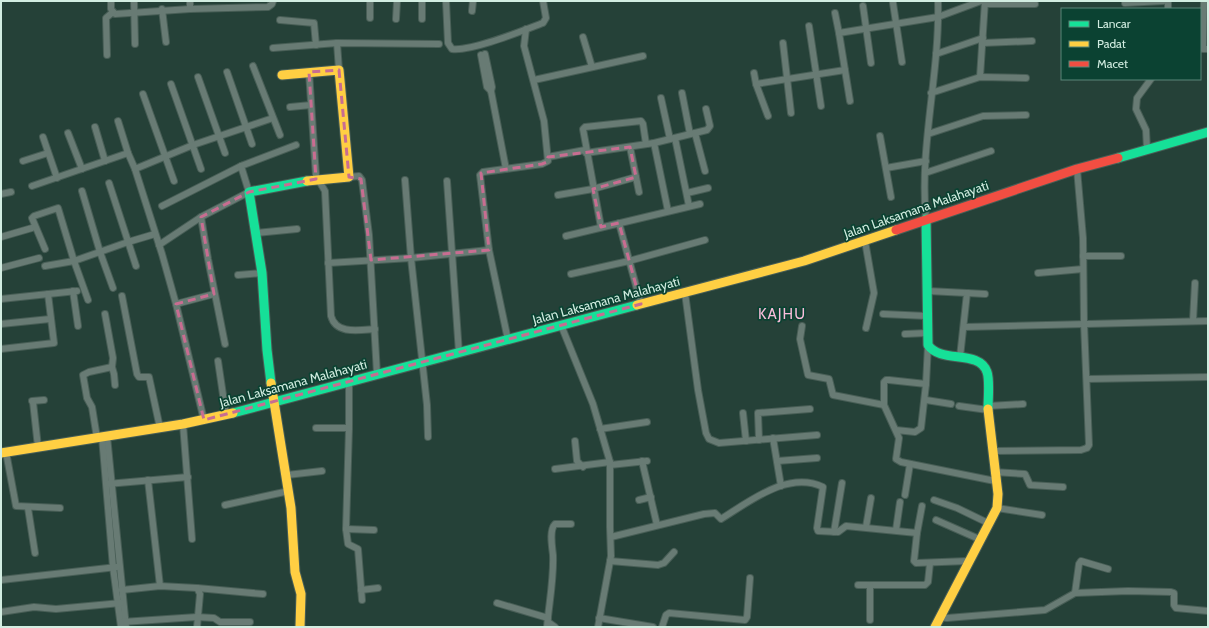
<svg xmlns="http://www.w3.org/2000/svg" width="1209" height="628" viewBox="0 0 1209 628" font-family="Cabin,sans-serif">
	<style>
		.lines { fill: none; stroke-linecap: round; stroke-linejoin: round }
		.street-casing { stroke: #485e56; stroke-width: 8 }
		.fast-casing { stroke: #485e56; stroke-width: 11 }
		.slow-casing { stroke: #485e56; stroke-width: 11 }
		.jam-casing { stroke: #485e56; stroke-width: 11 }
		.street { stroke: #687b74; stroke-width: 6 }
		.fast { stroke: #16e098; stroke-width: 9 }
		.slow { stroke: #ffcf43; stroke-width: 9 }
		.jam { stroke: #f24e42; stroke-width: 9 }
		.marked { fill: none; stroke: #c86d91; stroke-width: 3; stroke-dasharray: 8 5; stroke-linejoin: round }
		.labels { text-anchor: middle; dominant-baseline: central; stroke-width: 3.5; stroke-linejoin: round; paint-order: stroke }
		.street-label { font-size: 13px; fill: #d2ede1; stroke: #0b4232 }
		.quarter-label { font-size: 15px; letter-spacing: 1px; fill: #fabddb; stroke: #0b4232 }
	</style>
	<rect width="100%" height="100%" fill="#254138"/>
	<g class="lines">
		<defs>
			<g id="street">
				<path d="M111 1V9L115 14 190 9"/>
				<path d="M134 1 135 44"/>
				<path d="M190 1V9L268 7 272 4 273 1"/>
				<path d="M370 1V18"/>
				<path d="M422 1V19"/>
				<path d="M446 1 448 43 452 49C471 52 524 30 543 23L546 18 543 1"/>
				<path d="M1168 1V9"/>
				<path d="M1204 1 1203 49H1208"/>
				<path d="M893 3 902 62"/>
				<path d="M1125 3 1163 1"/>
				<path d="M986 4H1035"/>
				<path d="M863 6 871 63"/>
				<path d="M162 9 166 42"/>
				<path d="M472 11 473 1"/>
				<path d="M835 13 839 33"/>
				<path d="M396 19 397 1"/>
				<path d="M280 20 314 23 316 45"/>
				<path d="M809 26 821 106"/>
				<path d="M583 37 592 67"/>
				<path d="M337 43 339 70"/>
				<path d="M783 43 791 113"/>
				<path d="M982 43 1032 41"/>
				<path d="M273 48 337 43 439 44"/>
				<path d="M485 54 492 87 491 91"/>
				<path d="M936 54 983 38"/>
				<path d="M107 55 106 18 113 12"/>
				<path d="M481 55 487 87 491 91 506 169"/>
				<path d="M253 66 280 135"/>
				<path d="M227 72 252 144"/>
				<path d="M309 72 316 176 325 191 331 316C336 335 360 330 375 329"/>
				<path d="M754 73 756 84 768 116"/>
				<path d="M198 77 225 153"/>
				<path d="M980 77 985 1"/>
				<path d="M534 80 643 56"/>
				<path d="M171 84 201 169"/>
				<path d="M756 84 845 70"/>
				<path d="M682 93 690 134"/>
				<path d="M931 93 980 77 1026 78"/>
				<path d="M143 94 174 181"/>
				<path d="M661 98 670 139"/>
				<path d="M850 101 839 33 938 17 981 1"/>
				<path d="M290 107 311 105"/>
				<path d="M118 121 128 153"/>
				<path d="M95 127 105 161"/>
				<path d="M68 133 82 169"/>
				<path d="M695 133 705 171"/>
				<path d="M928 134 983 116 1026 115"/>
				<path d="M880 136 891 197"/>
				<path d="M43 137 57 178"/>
				<path d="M675 138 689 206"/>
				<path d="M654 143 668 211"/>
				<path d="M630 147 639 192"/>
				<path d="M1147 149 1146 130 1136 109 1137 98 1151 79"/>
				<path d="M586 153 654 143 707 130 710 126 706 109"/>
				<path d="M548 157 585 150"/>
				<path d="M23 161 48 153"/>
				<path d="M886 168 926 161"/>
				<path d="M135 169 162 254 176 304 204 420"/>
				<path d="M925 173 991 151"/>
				<path d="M349 177 359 176 362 180 369 235 377 374"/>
				<path d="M405 180 411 258 427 405 428 437"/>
				<path d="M447 181 459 353"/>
				<path d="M109 183 136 266"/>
				<path d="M32 186 128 153 135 169 193 145 273 118"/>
				<path d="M82 191 100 252 113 288"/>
				<path d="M687 193 708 188"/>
				<path d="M1 194 11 192"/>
				<path d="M558 195 593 189 636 177"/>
				<path d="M162 206 241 166"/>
				<path d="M201 217 208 259 225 344"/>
				<path d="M926 219C919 146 940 74 938 1"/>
				<path d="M619 223 641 304"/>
				<path d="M601 227 583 129 585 127 641 121 643 124 646 144"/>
				<path d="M256 233 297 229"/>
				<path d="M566 236 700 204"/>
				<path d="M1 237 32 228"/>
				<path d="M865 241 874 293 866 328"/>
				<path d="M159 245 201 217 249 192 241 166 296 145"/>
				<path d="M45 249 32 218 34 216 58 208 74 261 88 300"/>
				<path d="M1083 256H1121"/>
				<path d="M328 263 411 258 489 250"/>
				<path d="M45 266 74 261 128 242 155 234"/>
				<path d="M1 268 39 258"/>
				<path d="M1038 273 1083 269"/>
				<path d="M571 274 629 261 705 240"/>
				<path d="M238 275 262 273"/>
				<path d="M73 291 78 326"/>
				<path d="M928 291 967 293 960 357"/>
				<path d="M685 293 698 390 706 433 709 439 719 443 817 435"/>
				<path d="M967 293 985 294"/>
				<path d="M122 296 137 374 139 377H149L160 428"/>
				<path d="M1 299 77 291"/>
				<path d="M176 304 214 294"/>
				<path d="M105 314 113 358 112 367 114 374 115 385"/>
				<path d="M883 314 927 316"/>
				<path d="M1193 321 1195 283"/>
				<path d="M1 324 50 319"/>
				<path d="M561 325 593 404 610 462V527L611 556 598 627"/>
				<path d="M802 326 800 339 808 375 829 379 833 395 884 405"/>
				<path d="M964 327 1208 321"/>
				<path d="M905 334 927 333"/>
				<path d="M508 340 489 250 480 175 483 172 542 164 548 161 544 121 524 46 526 29"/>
				<path d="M1 349 54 343 48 294"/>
				<path d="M218 361 226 415"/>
				<path d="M1087 379 1208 377"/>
				<path d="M926 384 928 345"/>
				<path d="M926 400 951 404"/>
				<path d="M32 401 44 400"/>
				<path d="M33 402 38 447"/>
				<path d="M959 406 988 410"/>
				<path d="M988 406 1023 404"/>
				<path d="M743 413 746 441"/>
				<path d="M183 424 192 539"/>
				<path d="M316 428H349V382"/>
				<path d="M349 428 346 529 348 544 358 549 362 600"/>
				<path d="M600 429 647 422"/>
				<path d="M896 430 915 432 921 428 926 384 889 380H886L884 382V405L899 438 896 459 901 462 995 481"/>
				<path d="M107 436 126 627"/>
				<path d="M102 437 113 567 121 627"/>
				<path d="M97 438 92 407 87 398 83 375 89 372 112 367"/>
				<path d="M773 438 781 486"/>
				<path d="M759 440 758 413 810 409"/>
				<path d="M575 441 577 461 583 467"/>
				<path d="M992 451 1081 450 1087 448 1089 445 1084 323 1083 238 1077 169"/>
				<path d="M6 452 16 506 60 508"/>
				<path d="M642 461 657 525"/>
				<path d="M777 461 817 458"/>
				<path d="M610 465 647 461"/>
				<path d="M555 469 610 462"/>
				<path d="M994 472 1025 474 1030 485 1063 487"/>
				<path d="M287 475 322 471"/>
				<path d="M148 480 160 586"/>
				<path d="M107 484 188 477"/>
				<path d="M905 495 910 464"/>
				<path d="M639 500 651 497"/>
				<path d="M934 500 957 508 988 523"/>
				<path d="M225 505 289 491"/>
				<path d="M28 508 35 553"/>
				<path d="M997 508 1042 515"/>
				<path d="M936 520 979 539"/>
				<path d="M866 527 871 498"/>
				<path d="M346 529 374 530"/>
				<path d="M896 530 900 502"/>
				<path d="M834 532 842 483"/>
				<path d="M917 533 922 506"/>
				<path d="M611 537 704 514 715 513 721 519C749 502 788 470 823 487L817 528 818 531 838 532 846 526 917 533 914 561 916 563 968 561"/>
				<path d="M610 561 658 565 664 563 674 552"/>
				<path d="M1 580 117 567"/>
				<path d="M858 585H925L928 582 930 563"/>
				<path d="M870 585V620"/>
				<path d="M197 588 263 594"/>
				<path d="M122 590 160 586 197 588 200 594 197 627"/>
				<path d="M361 590 378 588"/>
				<path d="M1075 593 1128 591 1171 592 1174 593V605L1176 608 1208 611"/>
				<path d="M497 603 548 618"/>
				<path d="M1 612 34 607 56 609 121 603"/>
				<path d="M940 617 947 618 1045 610 1075 593 1079 564 1081 561 1108 569"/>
				<path d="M599 618 653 627"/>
				<path d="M122 622 197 617 214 618 220 622H250"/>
				<path d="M548 622 555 627"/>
				<path d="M547 627C549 603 554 579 553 555 552 546 549 530 555 524H571"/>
				<path d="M662 627 666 615 669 613 745 620 747 617 750 578"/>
			</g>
			<g id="fast">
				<path d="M1118 158 1208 132"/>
				<path d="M926 219 928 345C941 364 979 349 987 372 990 380 988 400 988 409"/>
				<path d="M271 383 267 350 262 273 249 192 307 181"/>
				<path d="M233 413 637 305"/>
			</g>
			<g id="slow">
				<path d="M282 75 339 70 349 177 307 181"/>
				<path d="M637 305 804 261 896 230"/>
				<path d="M271 383 291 508 295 572 301 594 300 627"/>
				<path d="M1 453 183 424 233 413"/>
				<path d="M935 627 997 508 998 494 988 409"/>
			</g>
			<path id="jam" d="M896 230 1077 169 1118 158"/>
		</defs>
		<use href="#street" class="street-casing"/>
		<use href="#fast" class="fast-casing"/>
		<use href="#slow" class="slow-casing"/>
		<use href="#jam" class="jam-casing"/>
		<use href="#street" class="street"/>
		<use href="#fast" class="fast"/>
		<use href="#slow" class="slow"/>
		<use href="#jam" class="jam"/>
	</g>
	<path class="marked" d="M339 70 349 177 361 179 371 260 489 250 481 173 542 164 547 162 548 157 630 147 636 177 593 189 601 227 619 223 641 304 204 420 176 304 214 294 201 217 249 192 316 179 309 72Z"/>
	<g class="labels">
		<g class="street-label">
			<text transform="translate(916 209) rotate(-19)">Jalan Laksamana Malahayati</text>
			<text transform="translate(606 300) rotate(-15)">Jalan Laksamana Malahayati</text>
			<text transform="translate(293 383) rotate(-15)">Jalan Laksamana Malahayati</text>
		</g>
		<g class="quarter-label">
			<text x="782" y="314">KAJHU</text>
		</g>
	</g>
	<rect width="1209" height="628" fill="none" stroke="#d2ede1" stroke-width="4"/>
	<rect x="1061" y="8" width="140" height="72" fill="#0b4232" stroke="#5b8678"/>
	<rect x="1069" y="21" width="20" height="6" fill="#16e098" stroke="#5b8678"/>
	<text x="1097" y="28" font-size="12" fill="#d2ede1">Lancar</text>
	<rect x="1069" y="41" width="20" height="6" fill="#ffcf43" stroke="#5b8678"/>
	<text x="1097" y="48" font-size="12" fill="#d2ede1">Padat</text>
	<rect x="1069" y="61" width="20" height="6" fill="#f24e42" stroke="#5b8678"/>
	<text x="1097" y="68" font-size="12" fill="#d2ede1">Macet</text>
</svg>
